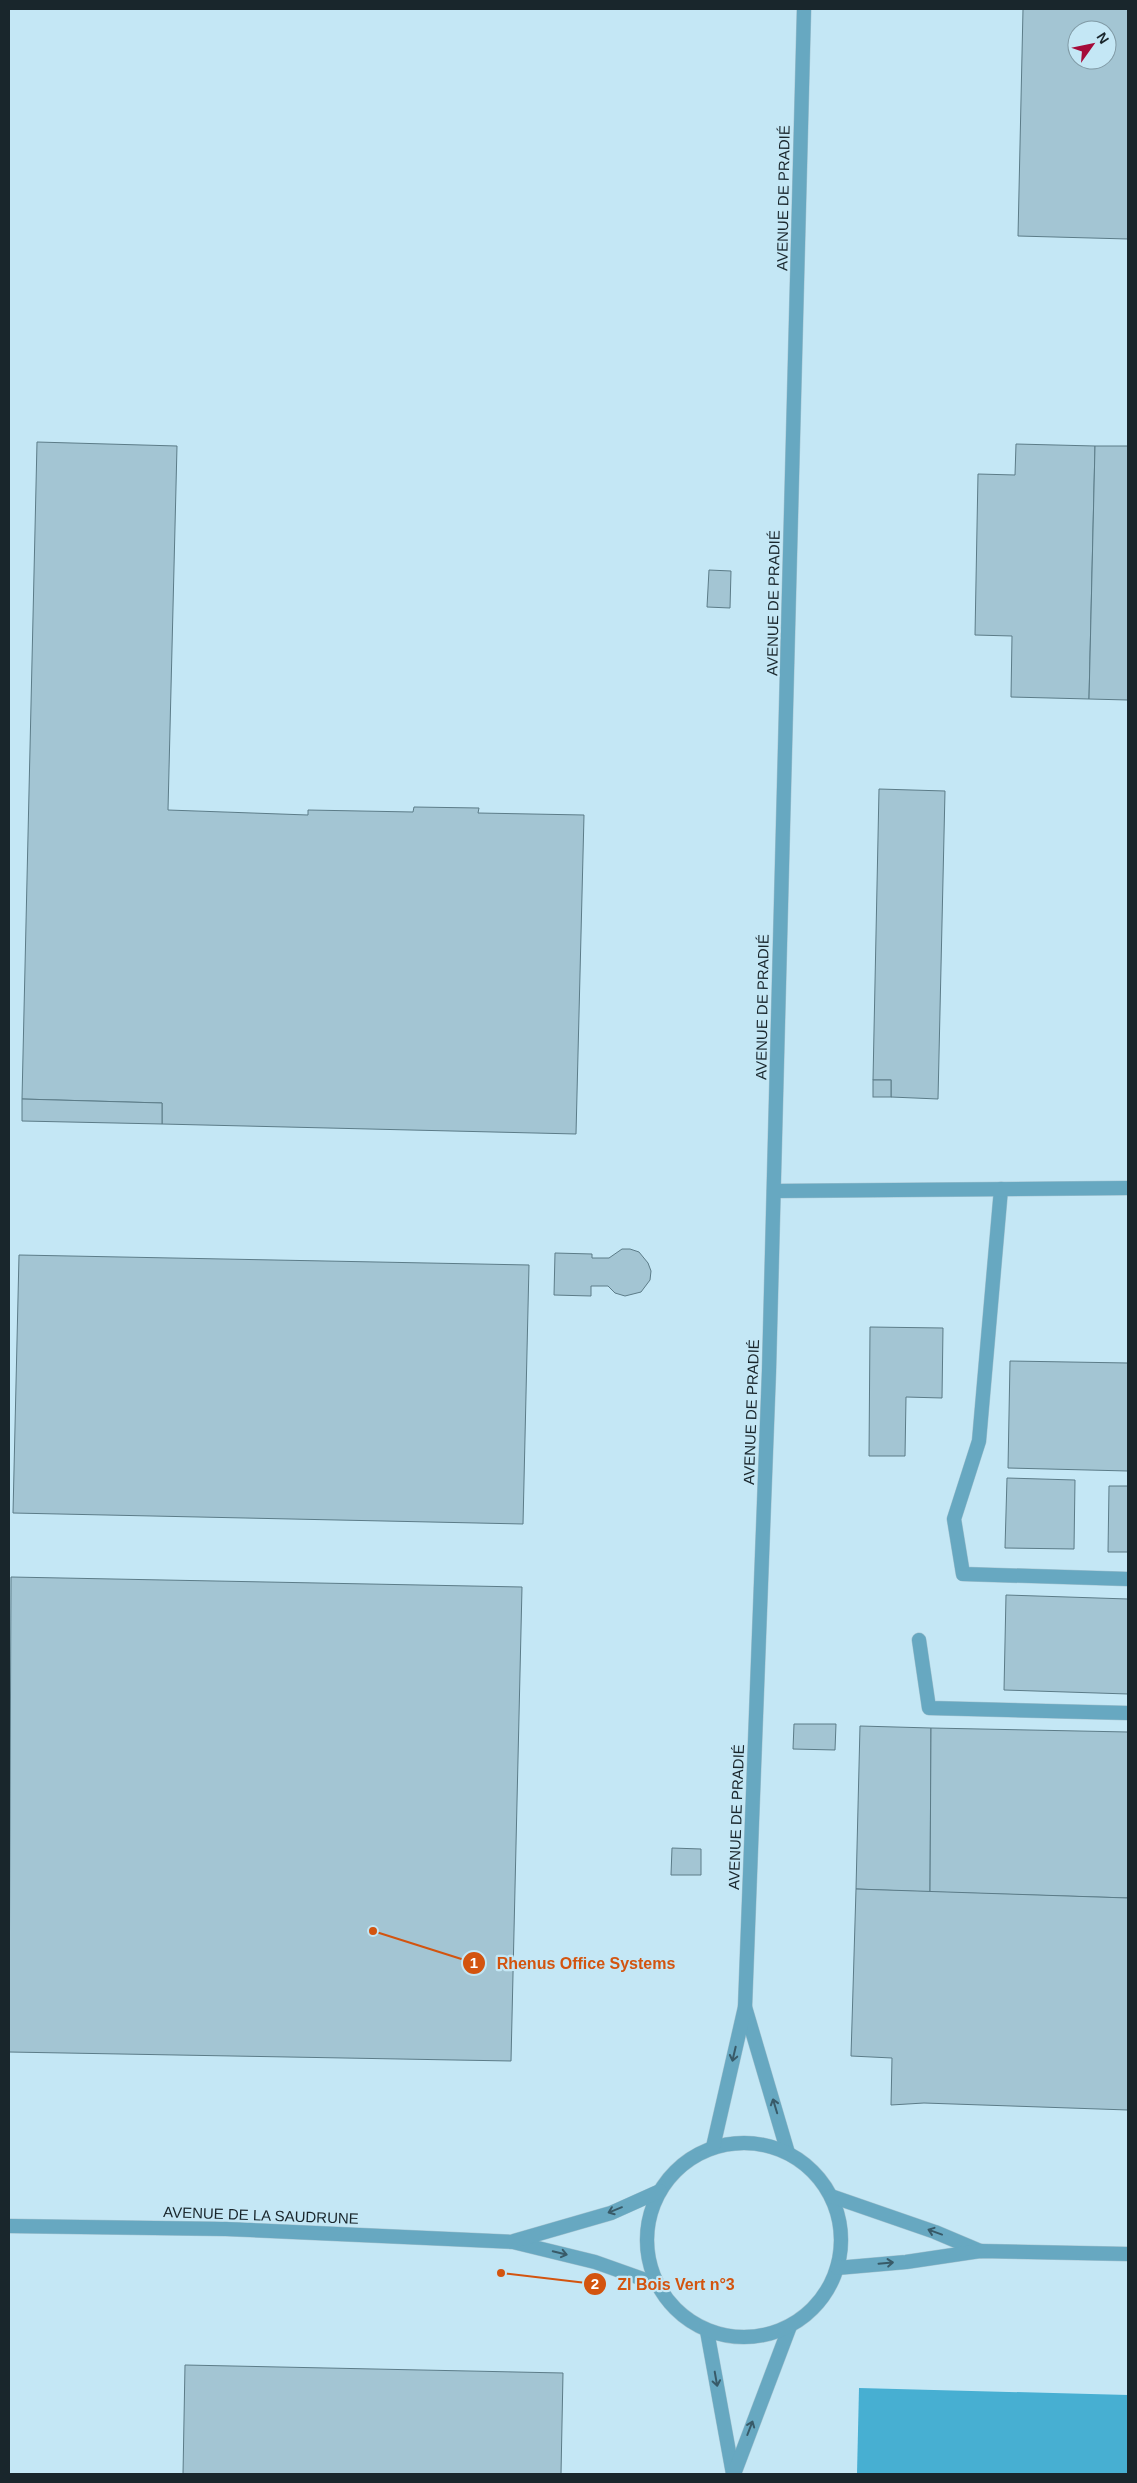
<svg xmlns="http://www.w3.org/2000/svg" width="1137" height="2483" viewBox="0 0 1137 2483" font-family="Arial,sans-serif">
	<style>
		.water { fill: #47afd2 }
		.building { fill: #a3c5d3; stroke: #5c7c88; fill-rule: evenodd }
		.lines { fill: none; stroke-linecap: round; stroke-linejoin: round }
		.service-casing { stroke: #a5c4d1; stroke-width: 15 }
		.minor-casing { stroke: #a5c4d1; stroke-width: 15 }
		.tertiary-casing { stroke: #a5c4d1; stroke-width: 15 }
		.service { stroke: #67a8c1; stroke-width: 14 }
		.minor { stroke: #67a8c1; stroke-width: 14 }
		.tertiary { stroke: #67a8c1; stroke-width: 14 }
		.oneway { stroke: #385a68 }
		.labels { text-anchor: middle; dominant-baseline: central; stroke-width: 4.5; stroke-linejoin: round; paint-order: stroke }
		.street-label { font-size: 15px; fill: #19262c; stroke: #c4e7f5 }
		.leader { fill: none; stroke: #d3540f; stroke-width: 2 }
		.callout-dot { fill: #d3540f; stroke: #c4e7f5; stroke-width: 2 }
		.mark-label { font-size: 15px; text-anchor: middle; font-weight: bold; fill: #fff }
		.callout-label { font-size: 16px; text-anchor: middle; font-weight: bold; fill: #d3540f; stroke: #c4e7f5; stroke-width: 4.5; stroke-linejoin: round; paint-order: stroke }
	</style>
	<rect width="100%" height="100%" fill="#c4e7f5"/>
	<path class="water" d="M859 2388 1128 2395V2474H857Z"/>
	<g class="building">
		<path d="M1023 9H1128V239L1018 236ZM1077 30H1107V60H1077Z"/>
		<path d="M37 442 177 446 168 810 308 815V810L413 812 414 807 479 808 478 813 584 815 576 1134 162 1124V1103L22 1099Z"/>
		<path d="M1016 444 1095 446 1089 699 1011 697 1012 636 975 635 978 474 1015 475Z"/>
		<path d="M1095 446H1128V700L1089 699Z"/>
		<path d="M709 570 731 571 730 608 707 607Z"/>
		<path d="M879 789 945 791 938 1099 891 1097V1080H873Z"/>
		<rect x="873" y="1080" width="18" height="17"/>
		<path d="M22 1099 162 1103V1124L22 1121Z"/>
		<path d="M622 1249H630L639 1252 648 1263 651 1271 650 1280 641 1292 625 1296 615 1293 608 1286H591V1296L554 1295 555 1253 592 1254V1258H609Z"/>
		<path d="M19 1255 529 1265 523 1524 13 1513Z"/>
		<path d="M870 1327 943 1328 942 1398 906 1397 905 1456H869Z"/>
		<path d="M1010 1361 1128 1363V1471L1008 1468Z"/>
		<path d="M1007 1478 1075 1480 1074 1549 1005 1548Z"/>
		<path d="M1109 1486H1128V1552H1108Z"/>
		<path d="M11 1577 522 1587 511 2061 9 2052Z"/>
		<path d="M1006 1595 1128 1599V1694L1004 1690Z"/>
		<path d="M794 1724H836L835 1750 793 1749Z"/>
		<path d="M860 1726 931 1728 930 1892 856 1889Z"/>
		<path d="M931 1728 1128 1732V1898L930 1892Z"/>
		<path d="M672 1848 701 1849V1875H671Z"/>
		<path d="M856 1889 1128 1898V2110L924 2103 891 2105 892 2058 851 2056Z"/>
		<path d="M185 2365 563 2373 561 2474H183Z"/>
	</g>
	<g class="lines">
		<defs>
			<g id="service">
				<path d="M1001 1189 979 1441 954 1519 963 1574 1128 1579"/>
				<path d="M774 1191 1128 1188"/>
				<path d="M919 1640 929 1708 1128 1713"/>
			</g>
			<g id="minor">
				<path d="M707 2331 733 2474"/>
				<path d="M734 2474 790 2326"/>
			</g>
			<g id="tertiary">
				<path d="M745 2007 788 2153"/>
				<circle cx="744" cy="2240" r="97"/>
				<path d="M713 2147 745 2007 769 1371 804 9"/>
				<path d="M831 2196 935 2232 980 2251"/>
				<path d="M9 2226 226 2229 513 2242 595 2262 657 2284"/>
				<path d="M514 2241 611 2213 660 2191"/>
				<path d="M837 2268 906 2262 980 2251 1128 2254"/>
			</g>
		</defs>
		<use href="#service" class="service-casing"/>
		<use href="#minor" class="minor-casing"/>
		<use href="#tertiary" class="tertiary-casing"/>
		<use href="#service" class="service"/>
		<use href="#minor" class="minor"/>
		<use href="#tertiary" class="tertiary"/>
	</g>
	<defs><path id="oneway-shaft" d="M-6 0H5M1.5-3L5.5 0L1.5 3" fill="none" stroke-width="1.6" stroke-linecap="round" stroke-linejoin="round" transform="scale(1.25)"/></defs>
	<g class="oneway">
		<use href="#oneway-shaft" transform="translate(734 2054) rotate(103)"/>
		<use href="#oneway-shaft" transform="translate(775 2106) rotate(-107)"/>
		<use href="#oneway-shaft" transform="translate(615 2210) rotate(158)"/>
		<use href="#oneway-shaft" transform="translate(935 2232) rotate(-160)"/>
		<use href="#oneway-shaft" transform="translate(560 2253) rotate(14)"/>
		<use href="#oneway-shaft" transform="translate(886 2263) rotate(-5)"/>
		<use href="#oneway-shaft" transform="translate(716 2379) rotate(80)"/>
		<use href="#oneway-shaft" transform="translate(750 2428) rotate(-69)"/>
	</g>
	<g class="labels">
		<g class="street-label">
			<text transform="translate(783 198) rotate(-89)">AVENUE DE PRADIÉ</text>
			<text transform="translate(773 603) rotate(-89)">AVENUE DE PRADIÉ</text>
			<text transform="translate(762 1007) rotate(-89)">AVENUE DE PRADIÉ</text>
			<text transform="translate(751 1412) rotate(-88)">AVENUE DE PRADIÉ</text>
			<text transform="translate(736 1817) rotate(-88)">AVENUE DE PRADIÉ</text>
			<text transform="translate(261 2215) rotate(2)">AVENUE DE LA SAUDRUNE</text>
		</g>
	</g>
	<path class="leader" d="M373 1931L474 1963M501 2273L595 2284"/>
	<g class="callout-dot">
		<circle cx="373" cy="1931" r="5"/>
		<circle cx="501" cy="2273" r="5"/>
		<circle cx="474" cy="1963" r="12"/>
		<circle cx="595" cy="2284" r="12"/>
	</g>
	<g class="mark-label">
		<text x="474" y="1968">1</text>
		<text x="595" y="2289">2</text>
	</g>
	<g class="callout-label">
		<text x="586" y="1969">Rhenus Office Systems</text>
		<text x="676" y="2290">ZI Bois Vert n°3</text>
	</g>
	<rect width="1137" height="2483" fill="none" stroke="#19262c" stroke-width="20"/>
	<g transform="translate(1092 45) rotate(57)"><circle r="24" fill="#c4e7f5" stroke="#809aa5"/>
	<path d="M0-4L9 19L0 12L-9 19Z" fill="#a50b39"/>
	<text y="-8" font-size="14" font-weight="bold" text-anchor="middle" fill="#19262c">N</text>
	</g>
</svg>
